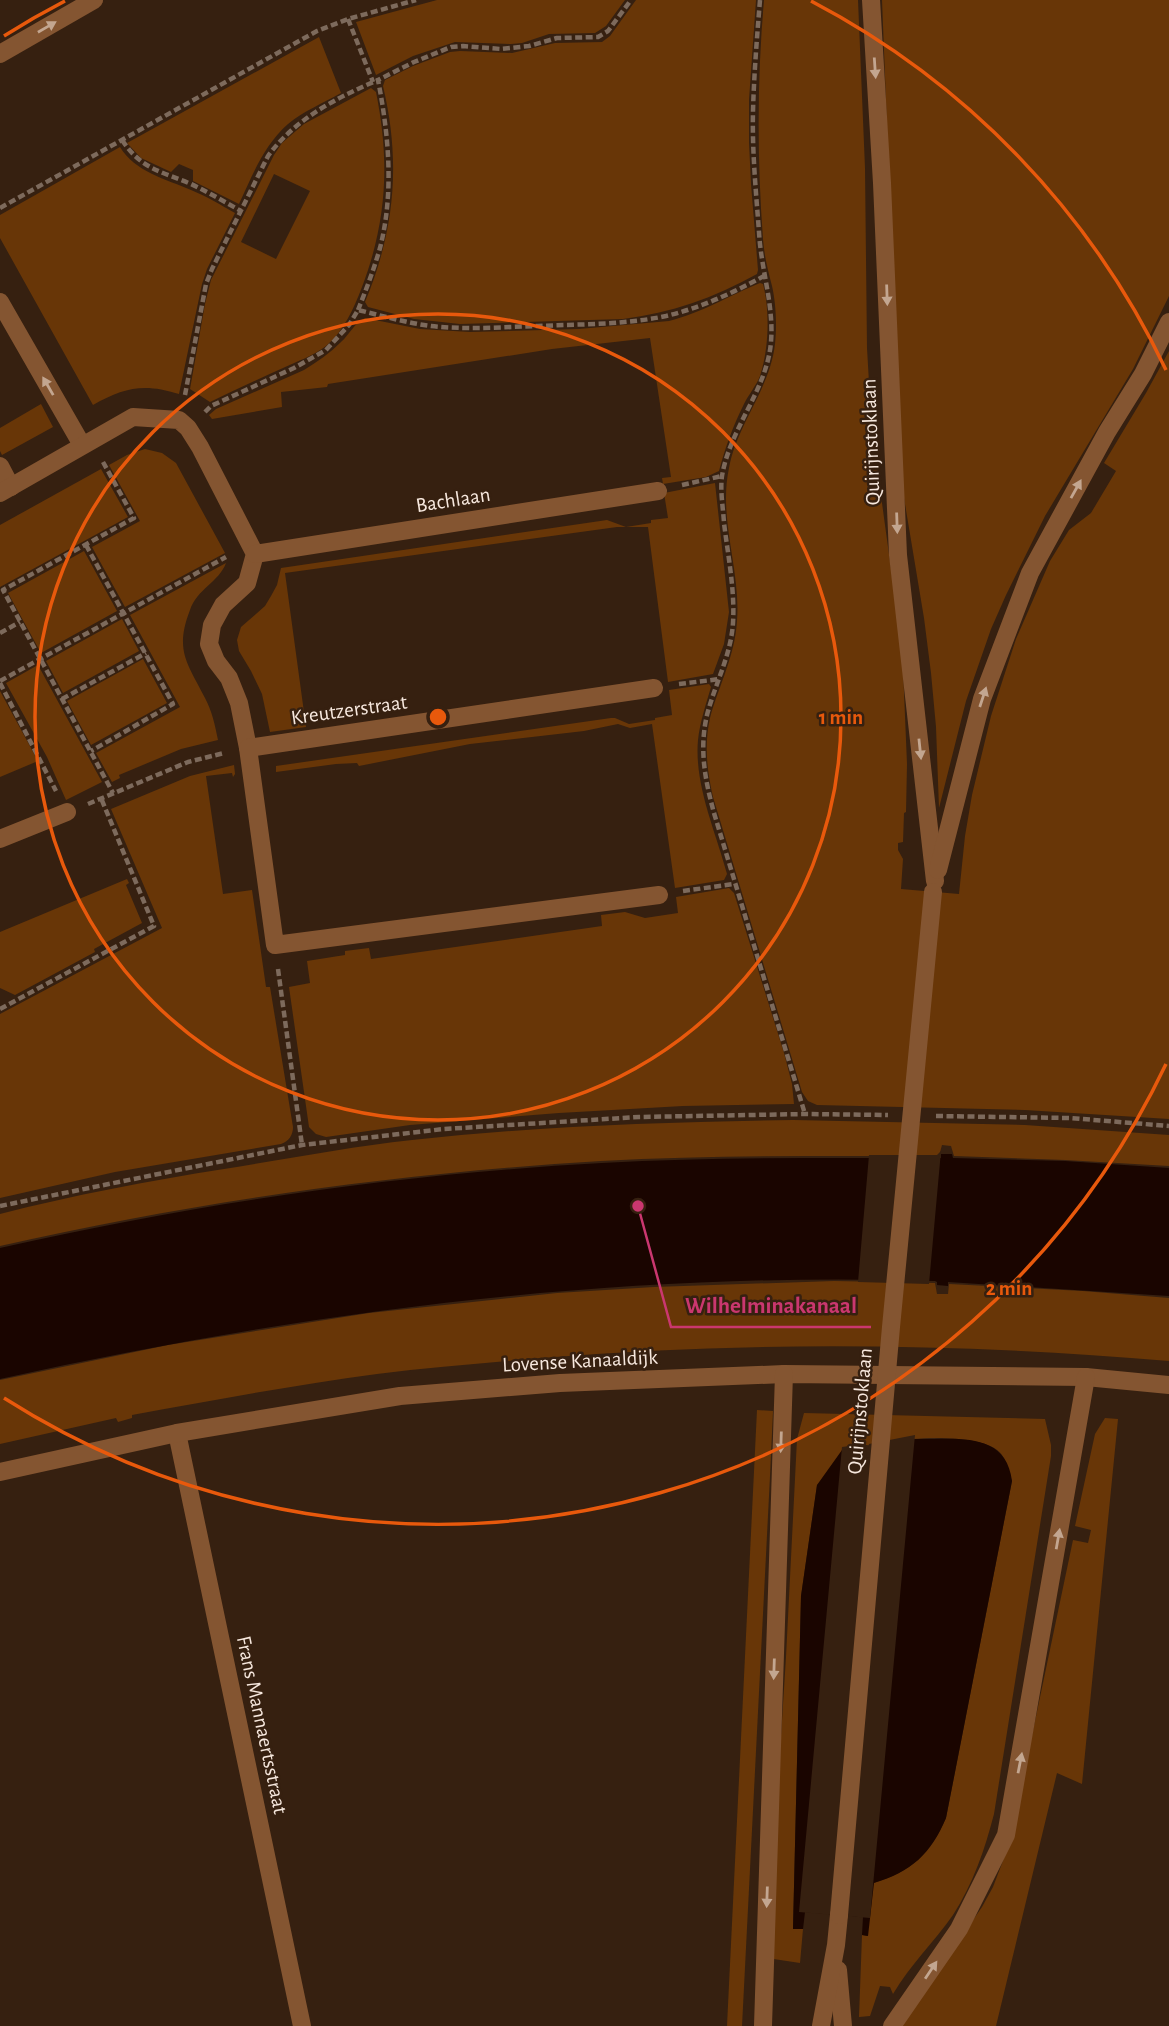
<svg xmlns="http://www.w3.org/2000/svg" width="1169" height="2026" viewBox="0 0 1169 2026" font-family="'Alegreya Sans',sans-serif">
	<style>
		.green { fill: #683607; fill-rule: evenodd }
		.water { fill: #1a0500 }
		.pier { fill: #362010 }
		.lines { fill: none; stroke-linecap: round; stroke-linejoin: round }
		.path { stroke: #7d6a5c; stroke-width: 4.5; stroke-dasharray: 7 3.5; stroke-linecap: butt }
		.minor { stroke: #845531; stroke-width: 18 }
		.tertiary { stroke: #845531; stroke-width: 18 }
		.tertiary-bridge { stroke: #845531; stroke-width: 18 }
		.oneway { fill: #c3a690 }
		.ring { fill: none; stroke: #e8590c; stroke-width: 3.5 }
		.labels { text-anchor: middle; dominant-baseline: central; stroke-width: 5; stroke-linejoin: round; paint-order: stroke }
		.street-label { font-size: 21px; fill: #f7e8de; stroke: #362010 }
		.centre { fill: #e8590c; stroke: #362010; stroke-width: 3.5 }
		.ring-label { font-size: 21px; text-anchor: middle; font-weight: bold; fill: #e8590c; stroke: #362010; stroke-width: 5; stroke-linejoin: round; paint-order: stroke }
		.leader { fill: none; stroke: #ca376f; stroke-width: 2.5 }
		.callout-dot { fill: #ca376f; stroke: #362010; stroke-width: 2.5 }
		.callout-label { font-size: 23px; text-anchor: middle; font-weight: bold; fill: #ca376f; stroke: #362010; stroke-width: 5; stroke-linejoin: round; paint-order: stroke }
	</style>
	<rect width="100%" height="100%" fill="#362010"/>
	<g class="green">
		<path d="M437 0H625L606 26 595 33 549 34 522 43 511 44 455 42 413 56 376 75 356 22Z"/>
		<path d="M636 0H756L749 100V142L751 184 758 270 757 274C714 298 671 313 623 319L460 324 414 319 368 307 365 302C395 230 401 162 383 86L385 80 413 66 450 52 460 51 512 53 555 43 602 42 610 36Z"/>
		<path d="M764 0H858L865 168 867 348 870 400 875 452 898 620 903 668 907 764 906 812 904 813 903 842 898 843V850L903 859 901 889 959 894 965 836 972 795 991 716 1016 639 1050 561 1069 530 1091 513 1116 471 1104 463 1146 393 1169 351V1119L1025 1110 817 1105 808 1101 802 1092 713 797C707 771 704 745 710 718 719 685 735 656 737 621 741 570 718 519 729 468 737 424 770 389 775 344 777 326 776 303 772 286 768 270 764 255 763 239 757 159 757 80 764 0Z"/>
		<path d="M882 0H1169V296L1133 369 1045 516 1006 595 991 629 966 701 939 808 936 727 931 673 924 618 901 480Z"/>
		<path d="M319 37 341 93C323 103 304 111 288 124 264 145 252 176 239 204L193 181V170L179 164 171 172 141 158 127 143Z"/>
		<path d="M371 88 376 92C390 161 387 221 362 287 354 308 344 331 326 346 313 356 298 361 283 368 259 379 234 390 210 402L190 389 205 304 211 280 274 155 282 143 304 124ZM274 174 310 191 276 259 241 242Z"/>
		<path d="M120 147C135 172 166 179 191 190 206 196 221 205 235 213L207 269 202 284 179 394C145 383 124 387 93 405L0 238V215Z"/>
		<path d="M760 283 763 284C770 310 769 349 760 376 756 386 749 394 744 404 733 426 725 448 719 471L706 477 663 484 662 478 671 477 650 338 552 349 328 384 327 387 281 392 282 407 212 419 209 415 216 409 304 370C317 362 330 353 341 342 350 334 354 323 365 318L420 329 470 332 579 329 669 321C704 312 728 296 760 283Z"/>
		<path d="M41 404 53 427 2 455 0 451V428Z"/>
		<path d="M145 449 162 453 176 463 225 553 125 607 92 547 140 521 109 465 127 455Z"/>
		<path d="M101 469 128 517 0 587V525Z"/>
		<path d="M715 483 729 612 724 644 713 674 668 682 648 527H617L285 573 306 727 270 732 262 694 251 671 239 651 237 640 241 627 265 606 271 596 277 585 281 568 607 520 626 527 651 523V520L668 518 664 493Z"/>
		<path d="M84 551 117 611 41 653 8 593Z"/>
		<path d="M226 563C219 582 197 589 190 610 174 651 188 664 205 698 212 711 215 725 218 740L181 749 119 775 120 778 112 782 96 753 180 707 130 615Z"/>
		<path d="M122 619 139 651 63 693 46 661Z"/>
		<path d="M143 659 167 703 91 745 67 701Z"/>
		<path d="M38 665 102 782 66 800 47 757 6 683Z"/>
		<path d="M709 684 711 687C706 704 700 722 698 740 694 785 716 832 727 874L724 880 675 888 652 724 630 728 618 724 584 731 470 744 359 766 357 763 336 764 276 772V766L611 718H615L629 724 655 720V718L672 715 669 690Z"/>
		<path d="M0 691 38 761 0 777Z"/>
		<path d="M234 765 235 774 233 777 232 773 206 776 223 894 252 890 266 987H270L293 1127C293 1135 289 1141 281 1144L115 1172 0 1198V1014L162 928 111 809 190 776Z"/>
		<path d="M127 879 129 883 126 885 142 923 94 949 95 952 15 995 0 988V932Z"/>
		<path d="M729 888 734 893 784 1053 792 1084 794 1104 683 1106 559 1113 410 1125 326 1137 316 1134 309 1127 289 987 310 983 307 961 345 955V951L369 948 371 959 602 926 601 915 625 912 645 918 678 913 676 897Z"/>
		<path d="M793 1120 1025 1125 1169 1135V1166L1065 1160 954 1156 951 1146 942 1145 939 1156C826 1156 714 1155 601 1161 399 1173 198 1201 0 1246V1214C74 1195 148 1181 224 1169 286 1159 349 1147 412 1140 538 1126 666 1122 793 1120Z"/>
		<path d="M834 1281 935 1283 937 1294H948L949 1284 1083 1291 1169 1298V1361C960 1343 749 1341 541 1358 486 1363 432 1367 377 1374 295 1385 214 1400 132 1415V1418L118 1422 116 1418 0 1444V1380L168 1345 369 1313 557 1293 654 1287Z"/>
		<path d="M757 1410 773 1411 770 1476 742 2026H727Z"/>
		<path d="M804 1413 1045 1419 1051 1445V1456L994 1814C985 1849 973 1884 953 1915 934 1942 910 1965 893 1994L890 1987 880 1986 870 2016 859 2017 862 1935 867 1936 873 1883C913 1871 929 1854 946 1818L1012 1481C1009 1473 1007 1462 1002 1455 989 1436 934 1437 913 1439 896 1441 880 1446 864 1445L817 1485 801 1596 793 1928 803 1929 800 1963 767 1958 786 1657 797 1439Z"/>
		<path d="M1105 1418 1118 1419 1082 1784 1057 1773 996 2026H900L982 1907 993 1887 1009 1845 1073 1540 1088 1543 1091 1530 1075 1526 1095 1434Z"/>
	</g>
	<g class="water">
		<path d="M941 1154H952L953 1158 1065 1161 1169 1168V1296L948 1282V1286L937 1285V1282L935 1281C621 1271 307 1311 0 1379V1248C198 1203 399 1174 602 1163 715 1157 828 1158 941 1158Z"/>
		<path d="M915 1439C952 1440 1006 1429 1012 1481L946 1818C931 1854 911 1872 874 1883L868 1936 862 1935 863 1917 805 1912 803 1929H793L801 1596 817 1485 842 1450 862 1460 891 1463 893 1448 871 1446Z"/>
	</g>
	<g class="pier">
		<path d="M941 1151 929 1284 858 1282 869 1155H937Z"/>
		<path d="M915 1435 870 1918 799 1912 842 1447 864 1444 867 1447 866 1457 888 1459 889 1451 870 1449 868 1447 869 1444Z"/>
	</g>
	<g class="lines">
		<g class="path">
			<path d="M760 0C757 37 754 74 753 111 752 151 756 192 759 232 761 270 774 304 771 342 767 390 730 428 722 476 720 491 723 507 724 523 728 556 735 590 733 623 731 655 715 684 707 715 699 749 705 780 714 813L805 1114"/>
			<path d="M348 19 373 82"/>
			<path d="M122 140C142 170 161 171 191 184 208 192 225 202 241 211"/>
			<path d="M0 208 317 31 348 19 416 0"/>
			<path d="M358 310C366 290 374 269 380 248 394 193 389 136 378 80L414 62 451 47 463 46 501 49 529 46 557 38 598 37 608 31 631 0"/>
			<path d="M185 395 206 284 212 269 268 156C295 119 336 98 378 80"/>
			<path d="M205 412 211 406 294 368 326 350 349 325 358 310C383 316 407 323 431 326 467 330 503 327 538 326 580 324 624 325 666 316 700 308 733 293 764 276"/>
			<path d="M103 462 134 518 3 590 113 793"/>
			<path d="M682 485 722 476"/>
			<path d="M86 545 173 704 91 751"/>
			<path d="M0 633 20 622"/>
			<path d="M0 681 226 557"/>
			<path d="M0 683 56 791"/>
			<path d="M679 684 720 679"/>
			<path d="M62 699 146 653"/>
			<path d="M88 804 188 762 224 753"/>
			<path d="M683 891 734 884"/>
			<path d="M278 969 302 1145"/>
			<path d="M0 1009 154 926 101 798"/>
			<path d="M936 1116 1070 1118 1169 1126"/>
			<path d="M0 1206 302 1145 444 1129 639 1117 805 1114 888 1115"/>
		</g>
		<g class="minor">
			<path d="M0 54 94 0"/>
			<path d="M0 302 82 445"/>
			<path d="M0 466 11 487"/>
			<path d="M0 493 133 417 179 420 188 428 200 447 255 554 247 583 223 605 212 625 209 644 216 661 229 678 239 703 248 748"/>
			<path d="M255 554 658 491"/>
			<path d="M654 688 248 748 275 945 659 895"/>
			<path d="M0 839 67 812"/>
			<path d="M177 1433 302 2026"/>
			<path d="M0 1472 177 1433 400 1396 560 1383 784 1374 1086 1377 1169 1385"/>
			<path d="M763 2026 784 1374"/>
			<path d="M892 2026 959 1929 1006 1835 1086 1377"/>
		</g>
		<g class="tertiary">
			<path d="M871 0 882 183 898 555 935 881"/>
			<path d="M938 870 982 699 1030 573 1107 432 1143 374 1169 322"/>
			<path d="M838 1970 843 2026"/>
			<path d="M821 2026 836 1945 839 1915"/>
		</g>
		<path class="tertiary-bridge" d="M839 1915 891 1327 933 892"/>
	</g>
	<defs><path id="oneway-solid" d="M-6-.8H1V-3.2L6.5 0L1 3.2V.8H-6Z" transform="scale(1.75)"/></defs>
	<g class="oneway">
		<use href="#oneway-solid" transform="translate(47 27) rotate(-30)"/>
		<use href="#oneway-solid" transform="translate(875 68) rotate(86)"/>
		<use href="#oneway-solid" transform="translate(887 295) rotate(88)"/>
		<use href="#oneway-solid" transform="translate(48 386) rotate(-120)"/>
		<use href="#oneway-solid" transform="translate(1076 489) rotate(-61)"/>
		<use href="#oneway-solid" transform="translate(897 523) rotate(88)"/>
		<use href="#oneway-solid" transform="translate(983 697) rotate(-72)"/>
		<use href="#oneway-solid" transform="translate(920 749) rotate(84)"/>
		<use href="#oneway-solid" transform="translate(781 1442) rotate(92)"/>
		<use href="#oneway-solid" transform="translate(1058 1539) rotate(-80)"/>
		<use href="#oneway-solid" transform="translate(774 1669) rotate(92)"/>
		<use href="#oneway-solid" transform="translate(1020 1763) rotate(-79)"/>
		<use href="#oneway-solid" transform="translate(767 1897) rotate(92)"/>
		<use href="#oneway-solid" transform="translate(931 1970) rotate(-56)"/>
	</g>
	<g class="ring">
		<circle cx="438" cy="717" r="403"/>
		<path d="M1166 1064A807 807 0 0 1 4 1398M4 36A807 807 0 0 1 65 1M811 1A807 807 0 0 1 1166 370"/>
	</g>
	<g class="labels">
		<g class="street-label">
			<text transform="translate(871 442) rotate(-92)">Quirijnstoklaan</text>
			<text transform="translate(453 500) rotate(-9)">Bachlaan</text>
			<text transform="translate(349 710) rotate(-8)">Kreutzerstraat</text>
			<text transform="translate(580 1361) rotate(-3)">Lovense Kanaaldijk</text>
			<text transform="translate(860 1411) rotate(-85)">Quirijnstoklaan</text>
			<text transform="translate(262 1725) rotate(78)">Frans Mannaertsstraat</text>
		</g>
	</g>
	<circle cx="438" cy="717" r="10" class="centre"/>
	<g class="ring-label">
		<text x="841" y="724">1 min</text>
		<text x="1009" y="1295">2 min</text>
	</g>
	<path class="leader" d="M638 1206L671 1327H871"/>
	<circle class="callout-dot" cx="638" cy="1206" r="7"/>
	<g class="callout-label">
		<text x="771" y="1313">Wilhelminakanaal</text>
	</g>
</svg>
